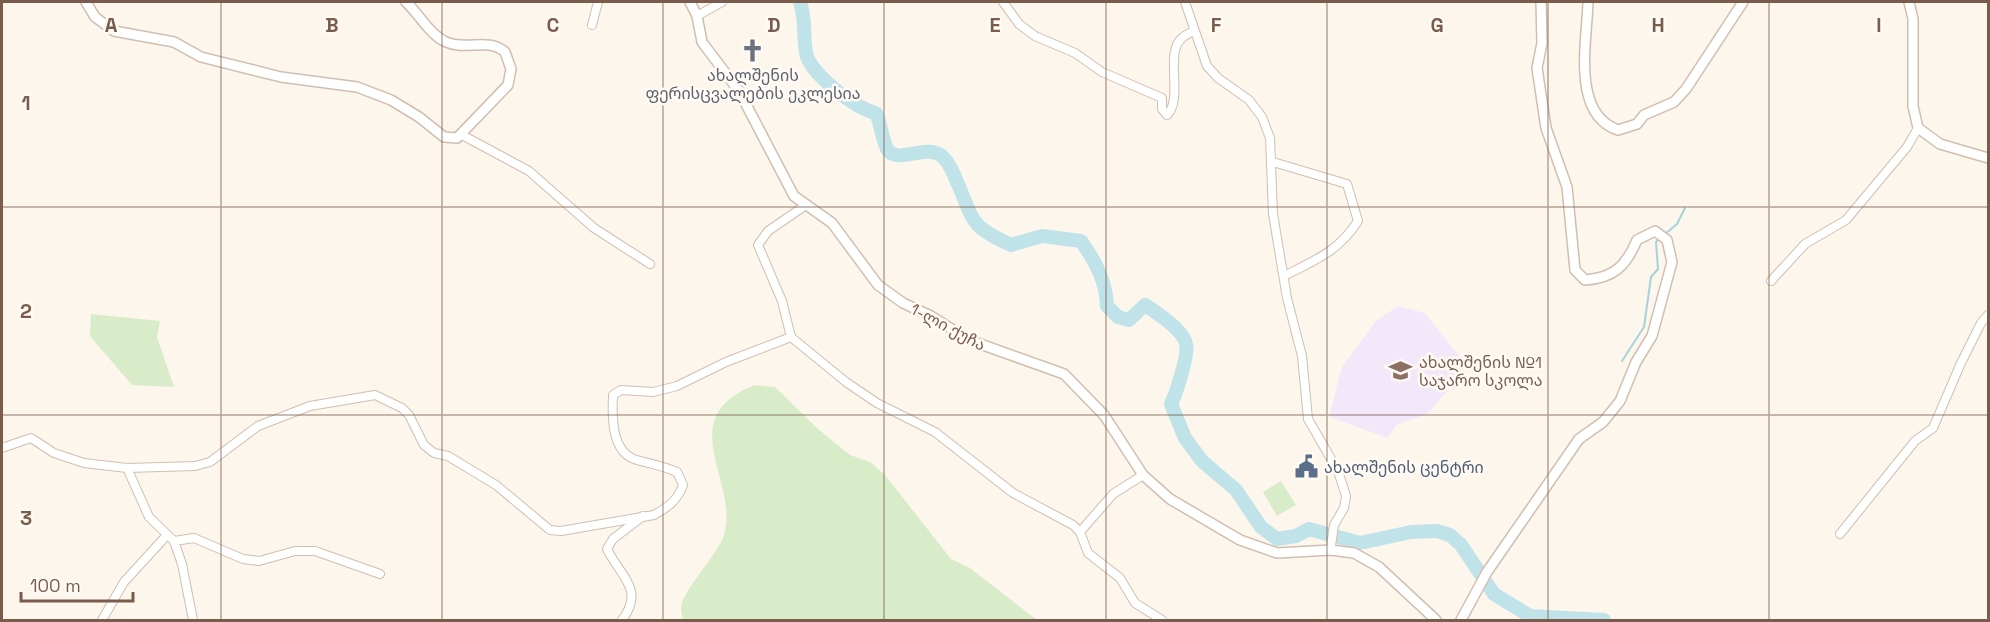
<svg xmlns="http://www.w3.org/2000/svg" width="1990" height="622" viewBox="0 0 1990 622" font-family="'Space Grotesk','Noto Sans Georgian',sans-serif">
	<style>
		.education { fill: #f3e8fa }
		.green { fill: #d8ecc9 }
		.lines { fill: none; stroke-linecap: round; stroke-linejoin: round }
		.stream { stroke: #a5d3da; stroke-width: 2 }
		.river { stroke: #bfe3e8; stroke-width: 14 }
		.minor-casing { stroke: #d1beb0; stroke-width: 10 }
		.tertiary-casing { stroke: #d1beb0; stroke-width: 12 }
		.minor { stroke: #fff; stroke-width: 8 }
		.tertiary { stroke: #fff; stroke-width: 9 }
		.grid { fill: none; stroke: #7a5c4d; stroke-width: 1.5; stroke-opacity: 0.55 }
		.labels { text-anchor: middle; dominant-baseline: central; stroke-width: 5; stroke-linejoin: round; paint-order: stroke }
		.worship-label { font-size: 16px; fill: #5b616d; stroke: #fffaf3 }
		.street-label { font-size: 16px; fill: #7a5c4d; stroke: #fffaf3 }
		.education-label { font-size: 16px; fill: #785e54; stroke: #fffaf3; text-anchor: start }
		.service-label { font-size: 16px; fill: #4e5e75; stroke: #fffaf3; text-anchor: start }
		.grid-label { font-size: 20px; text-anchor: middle; font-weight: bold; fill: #7a5c4d; stroke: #fffaf3; stroke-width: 5; stroke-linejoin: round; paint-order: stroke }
	</style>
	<rect width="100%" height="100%" fill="#fdf6ec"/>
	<path class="education" d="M1398 306 1425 313 1463 361 1460 376 1427 414 1396 425 1388 438 1329 417 1342 367 1376 321Z"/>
	<g class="green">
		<path d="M91 314 160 321 157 337 174 387 132 385 90 336Z"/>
		<path d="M754 385 775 387 818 429 850 455 870 462 885 475 951 559 970 568 1037 620H683C682 616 681 611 681 607 683 590 718 554 724 535 740 480 671 420 754 385Z"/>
		<path d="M1281 481 1296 505 1277 516 1263 492Z"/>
	</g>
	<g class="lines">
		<g class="stream">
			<path d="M1665 234 1677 224 1685 208"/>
			<path d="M1622 361 1644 327 1651 277 1658 269 1656 242 1659 239"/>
		</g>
		<path class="river" d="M800 2C806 18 803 36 806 53 810 74 856 109 876 113 881 124 882 139 887 149 896 166 927 142 943 157 949 163 954 174 957 182 975 222 968 225 1011 245L1042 236 1081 241C1095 261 1106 280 1107 306L1118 317 1129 320 1145 305C1156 312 1184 331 1186 344 1189 354 1176 394 1171 404L1185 438 1202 461 1236 490 1261 527 1277 539 1296 536 1309 529 1360 543 1411 532 1437 531 1450 535 1461 545 1494 594 1530 616 1604 620"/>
		<defs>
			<g id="minor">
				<path d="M1003 2 1019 24 1035 36 1075 53 1102 72 1162 98V109L1167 115C1184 99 1164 52 1182 38 1185 35 1190 33 1194 31"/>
				<path d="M1185 2 1207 66 1218 78 1249 100 1262 117 1270 138 1273 214 1287 298 1302 356 1308 419 1338 471 1346 496 1344 508 1334 525 1331 546"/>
				<path d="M697 16 722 2"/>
				<path d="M592 25 598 2"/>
				<path d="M462 135 529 171 594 228 650 264"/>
				<path d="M1273 162 1347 184 1358 221C1338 252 1315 260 1284 276"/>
				<path d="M806 205 768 231 758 245 782 301 791 337 846 382 877 403 935 432 1013 493 1073 525 1080 532 1088 553 1120 578 1135 603 1162 620"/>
				<path d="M1771 281 1805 244 1846 220 1907 147 1918 128"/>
				<path d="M2 448 31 438 54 453 84 463 127 468 195 466 210 462 258 426 310 406 375 395 402 408 409 415 424 445 434 453 448 456 496 485 550 530 561 531 654 515C667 508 678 500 683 485L677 472C664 466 651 464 637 460 611 453 612 417 613 395L621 390 653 392 677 386 726 362 791 337"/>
				<path d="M127 468 149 517 174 541 182 564 193 620"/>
				<path d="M1080 532 1113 494 1143 475"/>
				<path d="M1840 534 1915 441 1933 428 1961 363 1981 323 1988 315"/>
				<path d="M174 541 194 538 243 559 259 561 295 551H315L380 574"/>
				<path d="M102 620 124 582 167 535"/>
				<path d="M622 620C645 590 621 577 607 549L613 539 643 516"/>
			</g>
			<g id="tertiary">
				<path d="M86 2 95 17 114 31 174 42 201 57 281 77 357 87 391 100 419 117 444 137 457 138 508 85 511 69 505 52C488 37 466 51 446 42 430 35 419 14 406 2"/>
				<path d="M690 2 697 16 702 42 739 91 794 196 832 223 878 285 903 303 931 316 969 340 1064 374 1104 415 1143 475 1170 499 1240 540 1277 553 1331 550 1354 553 1379 567 1436 620"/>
				<path d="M1588 2C1587 41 1571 114 1618 130L1637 124 1644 115 1674 102 1686 89 1743 2"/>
				<path d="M1909 2 1913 19V106L1918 128 1940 144 1988 158"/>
				<path d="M1461 620 1487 572 1579 439 1603 422 1620 401 1636 362 1652 336 1672 262 1667 240 1655 231 1637 240C1626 266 1614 278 1585 280L1575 270 1567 187 1546 128 1537 68 1542 43 1541 2"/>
			</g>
		</defs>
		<use href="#minor" class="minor-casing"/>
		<use href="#tertiary" class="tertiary-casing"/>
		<use href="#minor" class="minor"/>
		<use href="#tertiary" class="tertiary"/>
	</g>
	<path class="grid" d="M221 2V620M442 2V620M663 2V620M884 2V620M1106 2V620M1327 2V620M1548 2V620M1769 2V620M2 207H1988M2 415H1988"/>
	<defs>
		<symbol id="church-bare" viewBox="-9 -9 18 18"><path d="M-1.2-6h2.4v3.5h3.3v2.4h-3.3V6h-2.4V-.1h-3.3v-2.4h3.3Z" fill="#6b7280" stroke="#fffaf3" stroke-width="2.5" paint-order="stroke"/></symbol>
		<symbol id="school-bare" viewBox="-9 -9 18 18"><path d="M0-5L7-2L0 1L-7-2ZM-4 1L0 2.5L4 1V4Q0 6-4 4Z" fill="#8d6e63" stroke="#fffaf3" stroke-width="2.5" paint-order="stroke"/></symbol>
		<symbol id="civic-bare" viewBox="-9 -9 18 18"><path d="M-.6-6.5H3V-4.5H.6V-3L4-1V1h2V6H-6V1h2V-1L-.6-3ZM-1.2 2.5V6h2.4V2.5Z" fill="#5c6f8a" stroke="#fffaf3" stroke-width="2.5" paint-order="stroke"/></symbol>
	</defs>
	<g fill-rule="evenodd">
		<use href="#church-bare" x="736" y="34" width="33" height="33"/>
		<use href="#school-bare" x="1384" y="354" width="33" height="33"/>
		<use href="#civic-bare" x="1290" y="450" width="33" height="33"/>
	</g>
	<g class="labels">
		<g class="worship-label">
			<text x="753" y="75">ახალშენის<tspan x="753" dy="18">ფერისცვალების ეკლესია</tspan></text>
		</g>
		<g class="street-label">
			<text transform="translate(948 327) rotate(28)">1-ლი ქუჩა</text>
		</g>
		<g class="education-label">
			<text x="1419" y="362">ახალშენის №1<tspan x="1419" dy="18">საჯარო სკოლა</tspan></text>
		</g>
		<g class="service-label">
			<text x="1324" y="467">ახალშენის ცენტრი</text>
		</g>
	</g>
	<g class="grid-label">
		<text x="111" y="32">A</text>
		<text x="332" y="32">B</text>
		<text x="553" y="32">C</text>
		<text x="774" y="32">D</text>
		<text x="995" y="32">E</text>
		<text x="1216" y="32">F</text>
		<text x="1437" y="32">G</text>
		<text x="1658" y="32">H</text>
		<text x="1879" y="32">I</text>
		<text x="26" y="110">1</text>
		<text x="26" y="318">2</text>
		<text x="26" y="525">3</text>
	</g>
	<rect width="1990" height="622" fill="none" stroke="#7a5c4d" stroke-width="6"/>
	<path d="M21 592v9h112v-9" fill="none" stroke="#7a5c4d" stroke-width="3"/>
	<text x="30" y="592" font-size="18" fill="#7a5c4d" stroke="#fffaf3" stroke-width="4.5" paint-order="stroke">100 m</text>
</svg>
